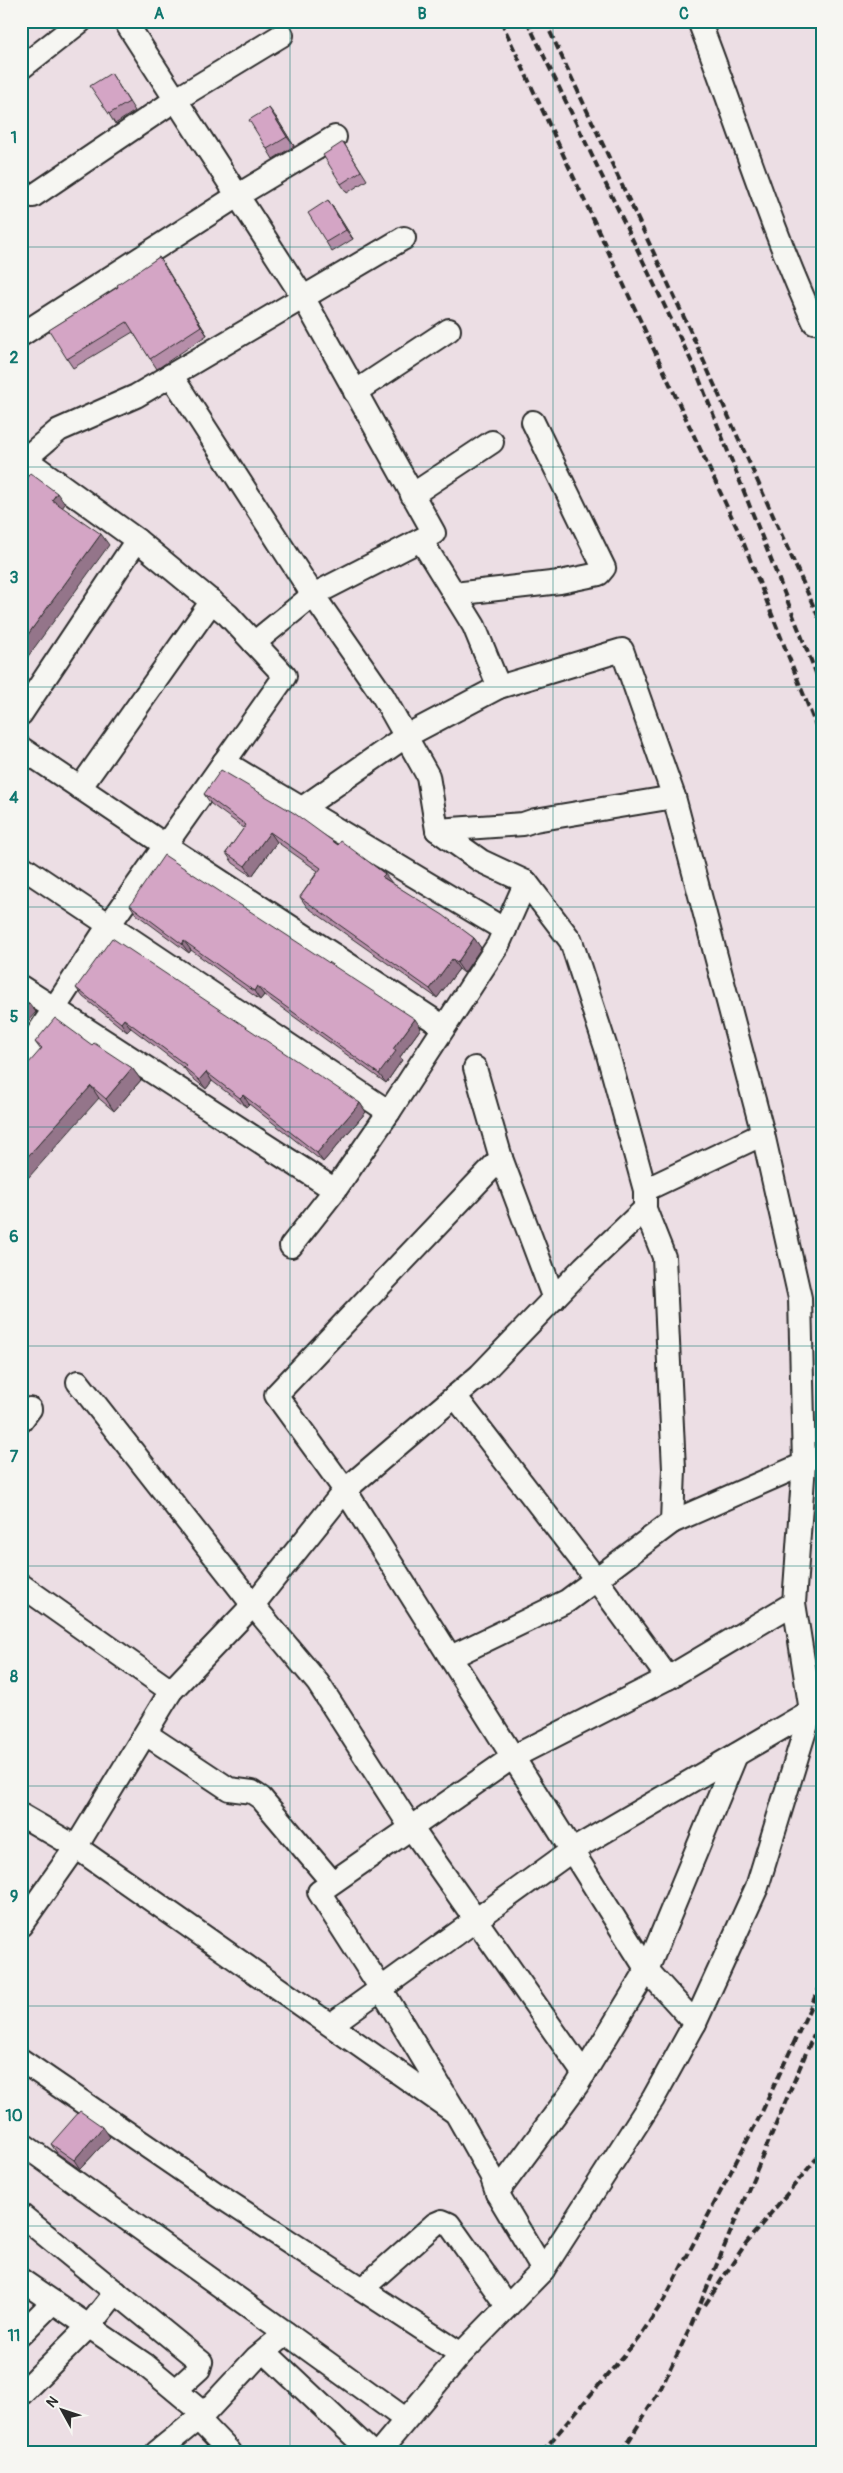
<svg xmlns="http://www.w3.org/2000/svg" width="843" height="2473" viewBox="0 0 843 2473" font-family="Pangolin,sans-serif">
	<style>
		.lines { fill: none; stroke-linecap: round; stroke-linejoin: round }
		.street-casing { stroke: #2b2b2b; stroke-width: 26 }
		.street { stroke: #f6f6f2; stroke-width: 22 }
		.rail { stroke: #2b2b2b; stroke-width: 4; stroke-dasharray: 8 4; stroke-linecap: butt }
		.wall { fill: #b68ea9; stroke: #2b2b2b }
		.shaded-wall { fill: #94748a; stroke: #2b2b2b }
		.building { fill: #d4a5c5; stroke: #2b2b2b }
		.grid { fill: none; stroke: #0f766e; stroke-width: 1; stroke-opacity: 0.55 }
		.neatline { fill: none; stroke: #0f766e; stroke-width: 2 }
		.grid-label { font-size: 16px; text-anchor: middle; font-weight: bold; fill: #0f766e }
	</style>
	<rect width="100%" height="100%" fill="#ecdee4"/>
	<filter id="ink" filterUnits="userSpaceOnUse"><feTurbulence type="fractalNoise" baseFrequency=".02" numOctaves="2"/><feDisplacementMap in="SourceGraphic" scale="10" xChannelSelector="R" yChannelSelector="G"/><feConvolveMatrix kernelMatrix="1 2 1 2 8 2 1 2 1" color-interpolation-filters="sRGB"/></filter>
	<g filter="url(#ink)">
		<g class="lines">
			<defs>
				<g id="street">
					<path d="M125 21 303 297 434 533 313 595 254 643"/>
					<path d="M699 21C738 121 769 224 814 322L822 319"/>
					<path d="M21 68 81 21"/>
					<path d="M33 196 175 100 282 35"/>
					<path d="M21 335 237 196 335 137"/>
					<path d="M171 375 313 595 383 696 428 776 437 830 481 861 526 882 571 941 607 1051 645 1190V1209L664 1257 674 1469 672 1522 567 1601 451 1657"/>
					<path d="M355 392 449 330"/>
					<path d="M21 456 137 540 21 714"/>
					<path d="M21 462 59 430 136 396 404 238"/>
					<path d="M412 495 492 442"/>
					<path d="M421 540 474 626 499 687"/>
					<path d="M454 594 560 582 599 574 604 568 533 422"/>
					<path d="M21 748 165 845 444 1027"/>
					<path d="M224 762 505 930"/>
					<path d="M80 788 212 601"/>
					<path d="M301 809 406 736 499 687 622 650 674 797"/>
					<path d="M437 830 523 824 535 820 674 797 763 1134 645 1190"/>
					<path d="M21 866 389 1112"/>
					<path d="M21 987 335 1190 389 1112 498 945 526 882"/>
					<path d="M21 1059 109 925 285 676 228 615 137 540"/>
					<path d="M475 1068 501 1158 554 1299"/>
					<path d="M291 1246 335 1190"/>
					<path d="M78 1382 253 1605 318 1683 410 1826 584 2074"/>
					<path d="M455 1396 596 1579 668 1678"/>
					<path d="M21 1421 30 1409"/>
					<path d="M672 1522 804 1464"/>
					<path d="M21 1585 171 1691"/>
					<path d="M146 1734 229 1789 252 1792 261 1798 332 1882"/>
					<path d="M736 1755 647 1970 695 2023 757 1887 811 1711 794 1603"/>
					<path d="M21 1815 76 1847 456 2113 491 2175 497 2193 543 2270 461 2354 379 2452"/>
					<path d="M21 1925 76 1847 171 1691 253 1605 345 1490 480 1375 584 1267 645 1209"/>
					<path d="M332 2024 571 1851 811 1711"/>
					<path d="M21 2060 221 2197 461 2354"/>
					<path d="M456 2113 380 1987 319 1892 513 1757 668 1678 794 1603 804 1464 800 1298 763 1134"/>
					<path d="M21 2143 286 2333"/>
					<path d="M497 2193 577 2085 647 1970 345 1490 276 1395 501 1158"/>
					<path d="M21 2215 201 2362 199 2369 176 2390"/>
					<path d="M543 2270 653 2099 695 2023"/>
					<path d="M21 2280 144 2364 204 2414"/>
					<path d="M362 2289 435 2224 442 2221 449 2224 507 2306"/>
					<path d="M21 2334 53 2302"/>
					<path d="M265 2352 371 2452"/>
					<path d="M21 2394 89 2326 116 2292"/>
					<path d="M198 2419 230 2452"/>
					<path d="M157 2452 204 2414 256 2358 286 2333 405 2419"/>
				</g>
			</defs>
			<use href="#street" class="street-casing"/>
			<use href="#street" class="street"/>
			<g class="rail">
				<path d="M501 21 742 539 822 741"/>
				<path d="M527 21 696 371 822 688"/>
				<path d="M545 21 688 326 822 625"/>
				<path d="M705 2305 746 2243 822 2152"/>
				<path d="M542 2452 638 2339 664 2300 761 2114 822 1982"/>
				<path d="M622 2452 661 2388 690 2328 822 2015"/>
			</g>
		</g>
		<g class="wall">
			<path d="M111 73 135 111 115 124 109 114Z"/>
			<path d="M276 117 294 146 273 159 267 149Z"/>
			<path d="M343 142 367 180 347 193 341 184Z"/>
			<path d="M328 200 353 239 332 252 326 242Z"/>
			<path d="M159 257 207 335 157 369 133 332 73 368 67 359 118 287Z"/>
			<path d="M204 794 392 883 474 938 481 948 464 973 459 969 437 998 307 907 300 897 318 871 277 842 252 876 233 863 226 853 244 828 211 804Z"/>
			<path d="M130 905 421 1028 400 1057 402 1060 386 1083 264 995 260 1000 191 950 189 953 136 914Z"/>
			<path d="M76 988 360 1103 366 1112 323 1162 249 1104 246 1107 212 1081 206 1089 190 1076 184 1068 131 1028 127 1032 83 997Z"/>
			<path d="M35 1042 92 1045 132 1068 141 1080 114 1111 41 1050Z"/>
			<path d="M110 2137 80 2169 57 2153 51 2144Z"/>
		</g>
		<g class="shaded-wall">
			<path d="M269 108 276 117 294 146 287 137Z"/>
			<path d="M328 200 335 210 353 239 346 230Z"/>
			<path d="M159 257 165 266 207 335 201 326Z"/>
			<path d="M57 493 65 504 60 511 52 500Z"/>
			<path d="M101 534 109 545 21 666V644Z"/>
			<path d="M270 832 277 842 252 876 245 866Z"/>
			<path d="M385 874 392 883 382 877Z"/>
			<path d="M474 938 481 948 464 973 457 963Z"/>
			<path d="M184 941 191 950 189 953 182 944Z"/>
			<path d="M452 959 459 969 437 998 430 989Z"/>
			<path d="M257 986 264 995 260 1000 254 991Z"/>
			<path d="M29 1003 36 1012 21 1029V1012Z"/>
			<path d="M124 1019 131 1028 127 1032 121 1023Z"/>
			<path d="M415 1019 421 1028 400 1057 402 1060 386 1083 379 1074 393 1049Z"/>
			<path d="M132 1068 141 1080 114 1111 106 1099Z"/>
			<path d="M206 1072 212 1081 206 1089 199 1080Z"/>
			<path d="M91 1086 99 1098 21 1186V1164Z"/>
			<path d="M243 1095 249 1104 246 1107 240 1098Z"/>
			<path d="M360 1103 366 1112 323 1162 317 1153Z"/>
			<path d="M103 2127 110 2137 80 2169 74 2160Z"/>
		</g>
		<g class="building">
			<path d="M111 73 129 102 109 114 90 86Z"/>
			<path d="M269 108 287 137 267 149 249 120Z"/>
			<path d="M343 142 361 171 341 184 323 155Z"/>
			<path d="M328 200 346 230 326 242 308 213Z"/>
			<path d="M159 257 201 326 150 359 127 322 67 359 49 330 118 287 117 285Z"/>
			<path d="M30 473 57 493 52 500 101 534 21 644V480L24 482Z"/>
			<path d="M221 770 294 813 338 845 341 841 385 874 382 877 443 915 474 938 457 963 452 959 430 989 300 897 321 868 270 832 245 866 226 853 246 825 204 794Z"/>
			<path d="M164 855 415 1019 393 1049 396 1051 379 1074 257 986 254 991 184 941 182 944 130 905Z"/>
			<path d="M112 938 360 1103 317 1153 243 1095 240 1098 206 1072 199 1080 184 1067 186 1065 124 1019 121 1023 76 988Z"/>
			<path d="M21 998 29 1003 21 1012Z"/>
			<path d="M55 1018 92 1045 94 1043 132 1068 106 1099 91 1086 21 1164V1072L42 1048 35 1042Z"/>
			<path d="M80 2111 103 2127 74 2160 51 2144Z"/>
		</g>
	</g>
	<path class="grid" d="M290 21V2452M553 21V2452M21 247H822M21 467H822M21 687H822M21 907H822M21 1127H822M21 1346H822M21 1566H822M21 1786H822M21 2006H822M21 2226H822"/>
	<rect width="843" height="2473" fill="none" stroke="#f6f6f2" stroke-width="55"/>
	<g transform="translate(62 2410) rotate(310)" stroke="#f6f6f2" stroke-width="4" paint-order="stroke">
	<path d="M0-4L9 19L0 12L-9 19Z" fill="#2b2b2b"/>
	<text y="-8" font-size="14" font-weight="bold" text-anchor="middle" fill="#2b2b2b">N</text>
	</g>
	<rect x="28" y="28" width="788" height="2418" class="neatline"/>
	<g class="grid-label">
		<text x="159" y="19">A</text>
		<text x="422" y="19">B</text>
		<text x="684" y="19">C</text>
		<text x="14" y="143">1</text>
		<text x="14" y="363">2</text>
		<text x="14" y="583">3</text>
		<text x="14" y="803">4</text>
		<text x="14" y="1022">5</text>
		<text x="14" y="1242">6</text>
		<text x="14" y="1462">7</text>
		<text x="14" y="1682">8</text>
		<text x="14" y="1902">9</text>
		<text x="14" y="2121">10</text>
		<text x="14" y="2341">11</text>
	</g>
</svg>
